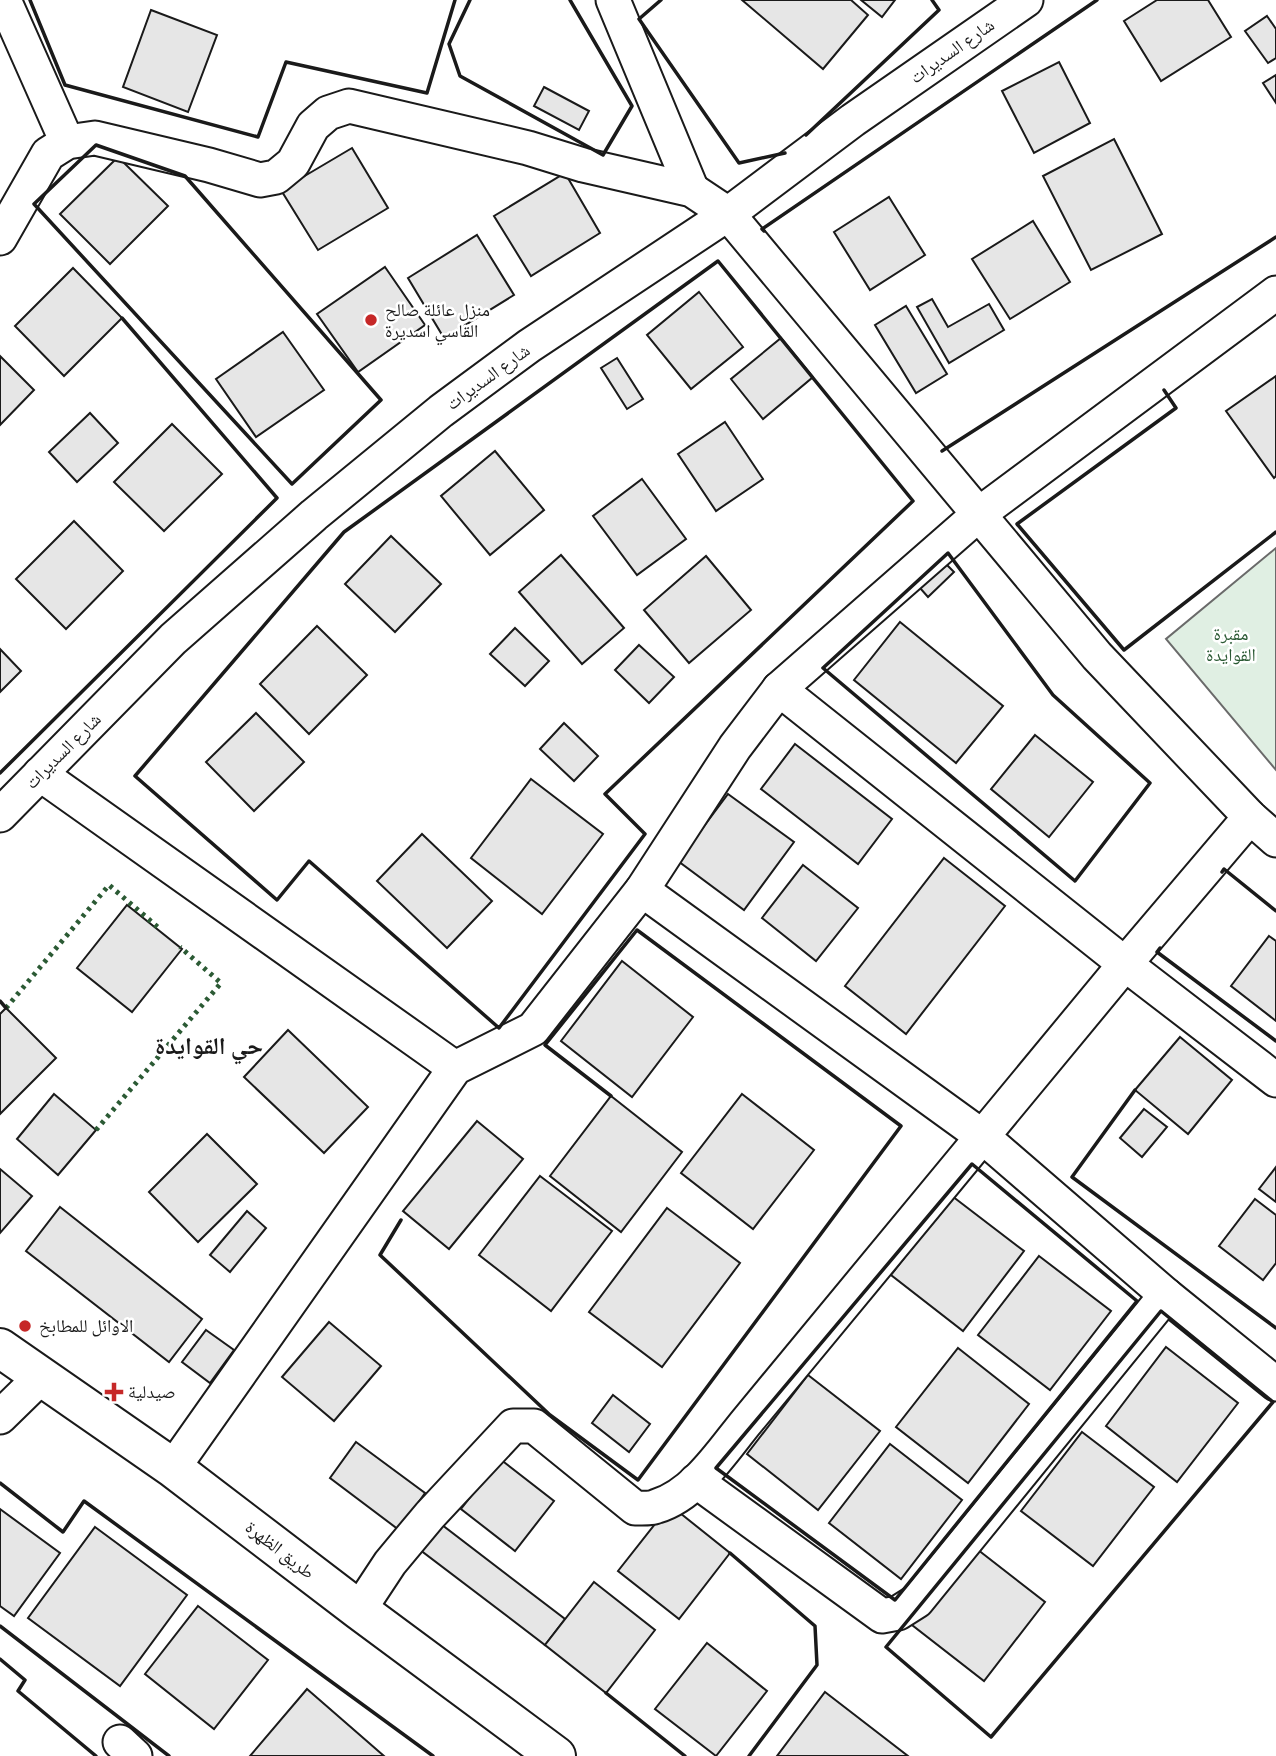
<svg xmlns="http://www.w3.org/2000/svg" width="1276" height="1756" viewBox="0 0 1276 1756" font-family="Signika,'Noto Naskh Arabic',sans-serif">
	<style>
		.green { fill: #e0efe3; stroke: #6a6a6a; stroke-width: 2 }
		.building { fill: #e6e6e6; stroke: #1a1a1a; stroke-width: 2 }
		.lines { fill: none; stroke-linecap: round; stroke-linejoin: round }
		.minor-casing { stroke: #1a1a1a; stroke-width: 37 }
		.primary-casing { stroke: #1a1a1a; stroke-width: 42 }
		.minor { stroke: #fff; stroke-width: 33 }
		.primary { stroke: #fff; stroke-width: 38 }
		.hedge { stroke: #2b5a34; stroke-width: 5; stroke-dasharray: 3.5 5; stroke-linecap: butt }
		.wall { stroke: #1a1a1a; stroke-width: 3.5 }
		.poi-dot { fill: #c62828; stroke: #fff; stroke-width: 2.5 }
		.labels { text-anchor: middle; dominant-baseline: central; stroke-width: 5; stroke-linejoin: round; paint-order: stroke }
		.street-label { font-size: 18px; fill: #1a1a1a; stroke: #fff }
		.poi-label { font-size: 18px; fill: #1a1a1a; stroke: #fff; text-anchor: start }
		.park-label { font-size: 18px; fill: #2b5a34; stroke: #fff }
		.district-label { font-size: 24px; font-weight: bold; fill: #1a1a1a; stroke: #fff }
	</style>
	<rect width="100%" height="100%" fill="#fff"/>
	<path class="green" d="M1276 548V770L1166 639Z"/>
	<g class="building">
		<path d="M742 0H851L868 15 823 69Z"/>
		<path d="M861 0H895L882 17Z"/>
		<path d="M1157 0H1208L1231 37 1161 81 1124 21Z"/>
		<path d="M151 10 217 35 188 112 123 87Z"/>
		<path d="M1267 16 1276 29V58L1268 63 1245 31Z"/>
		<path d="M1059 62 1090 123 1034 153 1002 91Z"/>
		<path d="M1276 75V103L1263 83Z"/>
		<path d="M544 87 589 111 579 130 534 106Z"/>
		<path d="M1114 139 1162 234 1091 270 1043 176Z"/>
		<path d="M352 148 388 208 318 250 281 190Z"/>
		<path d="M118 157 168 206 110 264 60 214Z"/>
		<path d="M565 173 600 233 531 276 494 216Z"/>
		<path d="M889 197 925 255 870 290 834 232Z"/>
		<path d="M1033 221 1070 282 1010 319 972 259Z"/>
		<path d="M477 235 514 295 444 338 408 278Z"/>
		<path d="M385 267 425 325 358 372 317 314Z"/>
		<path d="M73 268 122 318 64 376 15 326Z"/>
		<path d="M699 292 743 347 691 389 647 335Z"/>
		<path d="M932 299 948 327 989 304 1004 330 949 363 917 307Z"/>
		<path d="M906 306 947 374 916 393 875 325Z"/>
		<path d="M283 332 324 390 256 437 216 379Z"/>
		<path d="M781 338 813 377 763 419 731 379Z"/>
		<path d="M0 356 34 390 0 425Z"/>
		<path d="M617 358 643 399 627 409 601 368Z"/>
		<path d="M1276 376V476L1274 478 1226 411Z"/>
		<path d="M90 413 118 443 77 482 49 452Z"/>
		<path d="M725 422 763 479 716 511 678 454Z"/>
		<path d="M172 424 222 474 164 531 114 482Z"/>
		<path d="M495 451 544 510 490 555 441 496Z"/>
		<path d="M642 479 686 539 637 575 593 516Z"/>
		<path d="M74 521 123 571 66 629 16 579Z"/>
		<path d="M391 536 441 584 395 632 345 584Z"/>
		<path d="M561 555 624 628 582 664 519 592Z"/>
		<path d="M706 556 751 610 689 663 644 610Z"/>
		<path d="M945 563 954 572 928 597 920 588Z"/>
		<path d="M900 622 1003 706 956 763 854 680Z"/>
		<path d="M317 626 367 675 309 734 260 684Z"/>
		<path d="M515 628 549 661 525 686 490 654Z"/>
		<path d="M639 645 674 677 649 703 615 670Z"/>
		<path d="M0 649 21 671 0 692Z"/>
		<path d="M256 713 304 762 254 811 206 762Z"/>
		<path d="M564 723 598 756 574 781 540 749Z"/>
		<path d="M1035 735 1093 782 1049 837 991 789Z"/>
		<path d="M795 744 892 819 858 864 761 789Z"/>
		<path d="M531 779 603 834 542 914 471 858Z"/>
		<path d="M728 794 794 842 744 910 678 861Z"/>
		<path d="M422 834 492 901 447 948 377 881Z"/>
		<path d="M944 858 1005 906 906 1034 845 986Z"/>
		<path d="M803 865 858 908 816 961 762 918Z"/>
		<path d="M127 905 182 949 132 1012 77 968Z"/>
		<path d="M1269 936 1276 941V1021L1231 986Z"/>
		<path d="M622 961 693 1017 632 1097 561 1041Z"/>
		<path d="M6 1008 56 1058 0 1114V1014Z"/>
		<path d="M288 1030 368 1107 324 1153 244 1077Z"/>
		<path d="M1180 1037 1232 1080 1188 1134 1135 1090Z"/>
		<path d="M54 1094 96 1130 58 1175 17 1139Z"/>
		<path d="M742 1094 814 1150 753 1229 681 1173Z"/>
		<path d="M611 1096 682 1152 621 1232 550 1176Z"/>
		<path d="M1144 1109 1167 1127 1142 1157 1120 1138Z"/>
		<path d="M477 1121 523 1159 449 1249 403 1211Z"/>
		<path d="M207 1134 257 1184 198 1242 149 1192Z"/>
		<path d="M1276 1167V1202L1259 1189Z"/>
		<path d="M0 1169 32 1196 0 1233Z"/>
		<path d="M540 1176 612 1231 551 1311 479 1255Z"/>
		<path d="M952 1196 1024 1251 963 1331 891 1275Z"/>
		<path d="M1255 1199 1276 1215V1263L1263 1280 1219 1246Z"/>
		<path d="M60 1207 202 1319 169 1362 26 1251Z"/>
		<path d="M667 1208 740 1263 662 1367 589 1312Z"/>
		<path d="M247 1211 266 1228 230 1272 210 1255Z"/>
		<path d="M1039 1256 1111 1311 1050 1390 978 1335Z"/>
		<path d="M329 1322 381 1366 334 1421 282 1377Z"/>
		<path d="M206 1330 234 1350 210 1383 182 1362Z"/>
		<path d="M1166 1347 1238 1403 1177 1482 1106 1426Z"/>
		<path d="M958 1348 1029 1404 968 1483 896 1427Z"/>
		<path d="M808 1375 880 1431 818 1510 747 1454Z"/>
		<path d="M613 1395 650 1424 629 1452 592 1423Z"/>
		<path d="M1082 1432 1154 1487 1093 1566 1021 1511Z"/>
		<path d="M356 1442 425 1493 399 1530 330 1478Z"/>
		<path d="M890 1444 962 1500 901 1579 829 1523Z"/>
		<path d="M500 1459 554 1501 515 1551 461 1509Z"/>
		<path d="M670 1505 730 1553 679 1619 618 1571Z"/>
		<path d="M0 1509 60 1553 14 1616 0 1606Z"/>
		<path d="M433 1518 565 1619 545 1645 411 1543Z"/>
		<path d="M95 1527 187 1595 120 1686 28 1618Z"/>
		<path d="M973 1546 1045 1602 984 1681 912 1625Z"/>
		<path d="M594 1582 655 1630 606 1693 545 1645Z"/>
		<path d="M198 1606 268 1660 214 1729 145 1674Z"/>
		<path d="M707 1643 767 1691 716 1756 655 1709Z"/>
		<path d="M307 1689 384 1756H250Z"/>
		<path d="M825 1692 908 1756H777Z"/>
	</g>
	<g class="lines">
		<defs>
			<g id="minor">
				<path d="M4 0 67 142"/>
				<path d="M613 0 692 190"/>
				<path d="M0 238 48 154 67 142 95 138 209 165 260 180 276 177 293 163 313 126 328 113 349 106 528 148 583 165 692 190 728 214 1097 656 1250 817 1276 840"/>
				<path d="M779 689 1125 964 1276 1080"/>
				<path d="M40 774 455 1068"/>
				<path d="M0 815 173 639 314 515 441 411 529 346 728 214 853 120 1026 0"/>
				<path d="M642 890 983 1137 1166 1295 917 1601 898 1613 882 1616 696 1481"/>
				<path d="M1166 1295 1276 1384"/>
				<path d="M0 1417 41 1377"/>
				<path d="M173 1468 455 1068 533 1029 642 890 735 747 779 689 979 514 1276 293"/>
				<path d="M359 1610 390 1563 430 1515 513 1426H534L635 1508C642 1508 651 1509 657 1506 696 1494 723 1450 748 1420L1125 964 1250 817"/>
				<path d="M120 1742 135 1756"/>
			</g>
			<path id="primary" d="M0 1348 173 1468 359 1610 556 1756"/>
		</defs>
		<use href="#minor" class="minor-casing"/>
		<use href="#primary" class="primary-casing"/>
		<use href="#minor" class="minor"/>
		<use href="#primary" class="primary"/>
		<g class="hedge">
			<path d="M6 1008 109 885 160 929"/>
			<path d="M96 1130 221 983 180 947"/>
		</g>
		<g class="wall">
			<path d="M30 0 65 85 258 137 286 62 427 93 455 0"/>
			<path d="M470 0 449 44 460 76 603 155 632 106 570 0"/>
			<path d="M661 0 639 19 739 163 785 153"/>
			<path d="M806 135 939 10 932 0"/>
			<path d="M96 145 185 176 381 400 292 484 34 204Z"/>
			<path d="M764 231 762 229 1097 0"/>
			<path d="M718 261 913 501 605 794 645 834 499 1028 309 861 277 900 135 776 344 532Z"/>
			<path d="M1164 390 1176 408 1017 524 1124 650 1276 532"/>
			<path d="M942 451 1276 237"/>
			<path d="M948 553 1053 695 1150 783 1075 881 823 668Z"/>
			<path d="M0 773 277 498 122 318"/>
			<path d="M1222 872 1224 869 1276 911"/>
			<path d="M1160 948 1157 952 1276 1041"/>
			<path d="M0 1001 6 1008"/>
			<path d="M1135 1090 1072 1177 1276 1328"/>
			<path d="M972 1164 1137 1301 895 1600 716 1468Z"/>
			<path d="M401 1220 380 1255 550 1415 638 1480 901 1126 637 930 545 1045 611 1096"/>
			<path d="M1161 1311 1273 1402 991 1737 886 1647Z"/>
			<path d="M0 1483 63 1532 84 1501 433 1756"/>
			<path d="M730 1553 815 1626 817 1665 749 1756"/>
			<path d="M0 1626 169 1756"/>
			<path d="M0 1659 25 1680 18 1691 96 1756"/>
			<path d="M606 1693 685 1756"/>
		</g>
	</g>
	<g class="poi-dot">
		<circle cx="371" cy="320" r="7"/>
		<circle cx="25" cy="1326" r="7"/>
		<path d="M110.5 1381.5h7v7h7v7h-7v7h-7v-7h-7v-7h7z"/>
	</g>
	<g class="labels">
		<g class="street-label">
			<text transform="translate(952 51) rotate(-35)">شارع السديرات</text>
			<text transform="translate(488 377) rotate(-36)">شارع السديرات</text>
			<text transform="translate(63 751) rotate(-45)">شارع السديرات</text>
			<text transform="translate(280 1550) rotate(38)">طريق الظهرة</text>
		</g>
		<g class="poi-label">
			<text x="385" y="310">منزل عائلة صالح<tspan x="385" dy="21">القاسي اسديرة</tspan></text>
			<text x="39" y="1326">الاوائل للمطابخ</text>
			<text x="128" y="1392">صيدلية</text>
		</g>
		<g class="park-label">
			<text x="1231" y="634">مقبرة<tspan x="1231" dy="21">القوايدة</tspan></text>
		</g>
		<g class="district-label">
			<text x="209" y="1046">حي القوايدة</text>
		</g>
	</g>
</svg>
